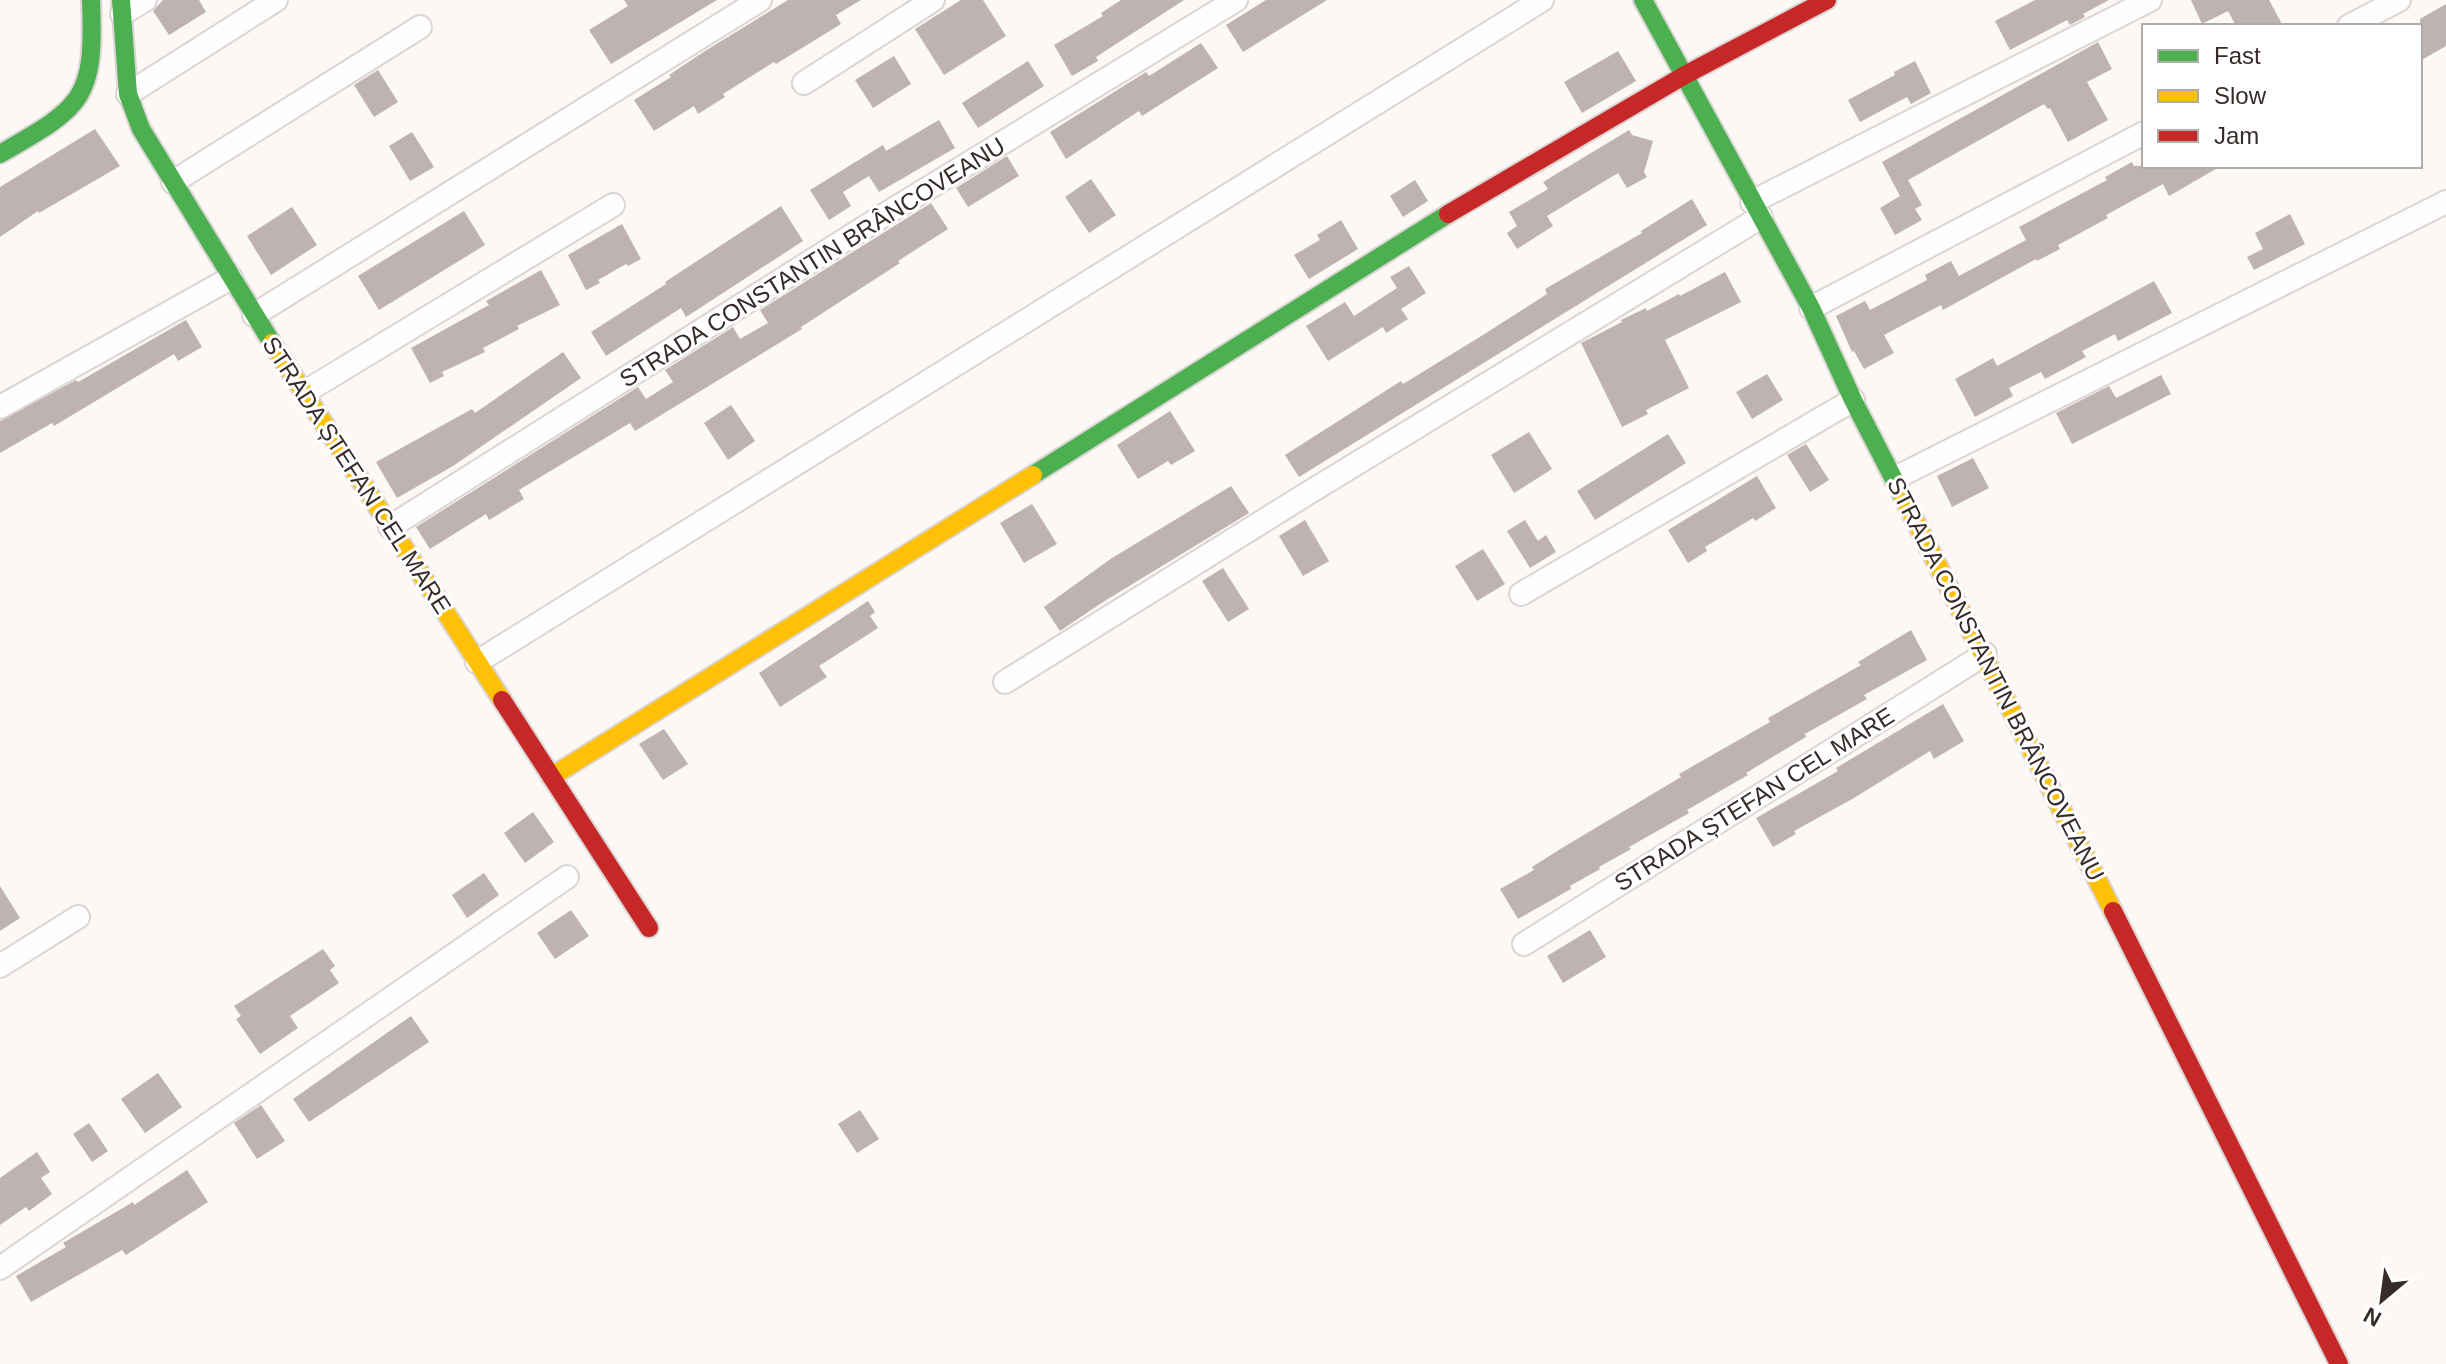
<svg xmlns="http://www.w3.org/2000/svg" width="2446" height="1364" viewBox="0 0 2446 1364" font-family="Arial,sans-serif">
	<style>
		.building { fill: #beb3b2 }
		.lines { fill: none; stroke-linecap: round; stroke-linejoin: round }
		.street-casing { stroke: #dbd5d3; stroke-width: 26 }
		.fast-casing { stroke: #dbd5d3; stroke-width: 22 }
		.slow-casing { stroke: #dbd5d3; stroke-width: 22 }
		.jam-casing { stroke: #dbd5d3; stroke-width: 22 }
		.street { stroke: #fefefe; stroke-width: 22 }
		.fast { stroke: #4caf50; stroke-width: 18 }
		.slow { stroke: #ffc107; stroke-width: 18 }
		.jam { stroke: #c62828; stroke-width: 18 }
		.labels { text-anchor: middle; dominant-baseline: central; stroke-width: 6; stroke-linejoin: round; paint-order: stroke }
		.street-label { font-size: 24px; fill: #352c29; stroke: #fff }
	</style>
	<rect width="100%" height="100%" fill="#fbf8f6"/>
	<g class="building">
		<path d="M163 0H199L206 12 169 35 153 11Z"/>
		<path d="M624 0H717L611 64 589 30 628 6Z"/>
		<path d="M788 0H861L836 15 841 24 776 64 774 62 723 94 725 97 698 114 694 106 654 131 634 100 671 77 669 75 705 51Z"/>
		<path d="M961 0H983L1006 36 944 75 915 29Z"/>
		<path d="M1121 0H1184L1096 57 1098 61 1072 76 1054 45 1103 16 1101 13Z"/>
		<path d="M1266 0H1327L1243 52 1226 25Z"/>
		<path d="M2035 0H2109L2083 14 2085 17 2070 25 2067 20 2010 50 1995 21Z"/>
		<path d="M2191 0H2269L2283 26H2236L2228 11 2202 24Z"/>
		<path d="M2446 4V46L2420 61V19Z"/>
		<path d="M2098 42 2112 69 2087 82 2108 120 2068 142 2050 108 2048 109 2044 104 1908 180 1922 205 1915 209 1922 220 1895 235 1880 208 1900 196 1882 162Z"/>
		<path d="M1201 43 1218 68 1142 116 1139 111 1066 159 1050 132 1146 72 1149 76Z"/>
		<path d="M1618 51 1636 81 1582 113 1564 82Z"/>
		<path d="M894 56 911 84 873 108 855 80Z"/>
		<path d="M1028 61 1044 86 978 128 962 103Z"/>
		<path d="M1915 61 1931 93 1911 104 1907 97 1860 122 1848 100 1895 75 1894 72Z"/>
		<path d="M378 70 398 102 374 117 354 85Z"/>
		<path d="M939 120 955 148 879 192 869 176 843 192 851 206 829 220 810 190 883 145 886 151Z"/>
		<path d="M95 129 120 166 39 213 38 211 0 237V187Z"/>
		<path d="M1629 130 1632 135 1653 141 1644 172 1647 177 1627 188 1618 173 1547 216 1553 226 1517 249 1507 233 1517 226 1509 212 1548 189 1543 182Z"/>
		<path d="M412 132 434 167 410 181 389 146Z"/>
		<path d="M1007 156 1019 176 968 207 956 188Z"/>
		<path d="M2132 162 2134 166H2221L2169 196 2163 184 2106 215 2108 218 2058 245 2060 249 2037 261 2036 259 1943 310 1941 305 1884 335 1894 353 1864 369 1854 351 1852 352 1836 316 1865 301 1870 310 1927 280 1925 275 1951 261 1959 276 2026 240 2019 227 2107 180 2105 177Z"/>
		<path d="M1091 179 1116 215 1089 233 1065 197Z"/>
		<path d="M1415 180 1428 201 1403 217 1390 196Z"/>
		<path d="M1692 199 1707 225 1299 477 1285 455 1401 381 1403 384 1483 335 1547 294 1545 289 1642 233 1641 231Z"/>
		<path d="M931 203 948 229 898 261 900 263 801 327 802 329 635 431 630 423 519 490 524 499 489 520 486 514 430 549 416 527 638 387 646 399 673 382 665 370 733 327 740 339 768 323 760 310Z"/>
		<path d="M781 206 803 241 686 317 681 308 606 356 591 332 666 284 665 282Z"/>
		<path d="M292 207 317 245 271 275 247 236Z"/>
		<path d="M464 211 485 245 379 310 358 276Z"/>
		<path d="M2290 214 2305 244 2254 270 2247 257 2263 249 2255 233Z"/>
		<path d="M1341 220 1358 249 1309 279 1294 255 1320 240 1317 235Z"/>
		<path d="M622 224 641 259 628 266 626 264 598 280 600 283 586 290 568 255Z"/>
		<path d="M1409 266 1426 293 1401 309 1408 319 1386 333 1383 327 1328 361 1306 326 1345 302 1354 316 1397 288 1390 277Z"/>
		<path d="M541 270 560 305 517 326 519 329 483 348 485 352 442 372 444 376 430 383 411 348 489 305 486 301Z"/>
		<path d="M1725 272 1741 302 1665 340 1689 388 1646 410 1648 414 1622 427 1581 343 1622 322 1621 320 1646 308 1647 311 1679 294 1680 296Z"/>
		<path d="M2154 281 2172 313 2118 341 2115 334 2082 351 2086 357 2045 379 2041 372 2009 388 2013 396 1975 417 1955 379 1993 358 1997 366Z"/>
		<path d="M186 320 202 347 178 361 174 354 54 426 52 423 0 453V421L76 380 78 382Z"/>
		<path d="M563 352 581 378 453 466 397 498 376 462 472 409 475 413Z"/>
		<path d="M1767 374 1783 400 1752 419 1736 392Z"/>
		<path d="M2161 375 2171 394 2072 444 2056 413 2109 386 2116 398Z"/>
		<path d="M731 405 755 441 728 460 704 423Z"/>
		<path d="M1170 411 1195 451 1171 465 1168 461 1138 479 1117 445Z"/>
		<path d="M1529 432 1552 469 1514 493 1491 455Z"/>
		<path d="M1668 434 1686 463 1595 520 1577 491Z"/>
		<path d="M1806 444 1829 480 1810 492 1787 455Z"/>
		<path d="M1973 458 1989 488 1952 507 1937 476Z"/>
		<path d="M1757 476 1776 508 1755 521 1753 518 1705 547 1707 551 1688 563 1668 530Z"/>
		<path d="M1231 486 1249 513 1103 602 1060 631 1044 607 1112 558Z"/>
		<path d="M1032 504 1057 544 1024 563 1000 523Z"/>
		<path d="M1305 520 1329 561 1303 576 1279 536Z"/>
		<path d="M1525 520 1538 541 1546 535 1556 552 1530 568 1507 531Z"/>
		<path d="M1483 549 1505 584 1477 601 1455 566Z"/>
		<path d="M1223 568 1249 609 1228 622 1202 581Z"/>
		<path d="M868 601 875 612 870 616 878 628 819 666 827 677 780 707 759 673Z"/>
		<path d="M1911 630 1927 660 1864 695 1867 699 1805 734 1806 737 1746 773 1748 775 1687 810 1689 813 1629 847 1631 849 1599 867 1600 869 1570 886 1571 889 1518 919 1500 889 1534 870 1532 867 1562 848 1681 777 1679 774 1770 722 1768 718 1861 665 1858 662Z"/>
		<path d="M1943 704 1964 741 1934 759 1930 751 1854 798 1794 831 1796 834 1773 847 1756 818 1838 771 1836 768Z"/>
		<path d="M664 729 688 764 663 780 639 744Z"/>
		<path d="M533 812 554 842 525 863 504 833Z"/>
		<path d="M484 873 499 895 467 918 452 895Z"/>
		<path d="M0 886 20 918 0 931Z"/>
		<path d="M571 910 589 936 555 959 537 933Z"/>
		<path d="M1590 930 1606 957 1563 983 1547 956Z"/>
		<path d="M323 949 335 966 330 970 339 983 290 1016 298 1028 260 1054 236 1019 241 1016 234 1006Z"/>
		<path d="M411 1016 429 1042 309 1122 293 1099Z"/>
		<path d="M158 1073 182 1107 145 1133 121 1099Z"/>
		<path d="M261 1105 285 1141 257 1159 234 1123Z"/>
		<path d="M860 1110 879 1139 857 1153 838 1124Z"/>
		<path d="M89 1123 108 1151 92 1162 73 1134Z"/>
		<path d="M37 1152 50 1172 41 1178 52 1194 29 1211 26 1207 0 1225V1178Z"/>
		<path d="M187 1170 208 1202 126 1255 122 1250 31 1302 16 1276 66 1247 63 1243 133 1202 134 1205Z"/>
	</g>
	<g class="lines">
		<defs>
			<g id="street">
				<path d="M122 14 145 0"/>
				<path d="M2349 26 2399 0"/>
				<path d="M804 83 933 0"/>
				<path d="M128 94 276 0"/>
				<path d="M173 182 420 27"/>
				<path d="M1752 202 2150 0"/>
				<path d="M1811 308 2144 133"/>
				<path d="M254 315 760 0"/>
				<path d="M305 392 613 205"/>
				<path d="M0 407 231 278"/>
				<path d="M1895 478 2446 202"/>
				<path d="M390 527 889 212 1236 0"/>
				<path d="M1521 594 1853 400"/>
				<path d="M477 662 1542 0"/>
				<path d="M1005 682 1305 495 1761 217"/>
				<path d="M1524 944 1985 654"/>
				<path d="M0 966 78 917"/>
				<path d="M0 1268 567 877"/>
			</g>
			<g id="fast">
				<path d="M121 0 128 94 141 129 272 343"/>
				<path d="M1643 0 1811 308 1853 400 1903 497"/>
				<path d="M0 154C84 106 95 99 91 0"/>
				<path d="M1033 475 1448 214"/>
			</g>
			<g id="slow">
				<path d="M272 343 502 700"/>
				<path d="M1903 497 2113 911"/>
				<path d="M551 777 1033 475"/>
			</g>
			<g id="jam">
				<path d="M1448 214 1685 75 1827 0"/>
				<path d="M502 700 649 928"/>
				<path d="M2113 911 2339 1364"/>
			</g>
		</defs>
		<use href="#street" class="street-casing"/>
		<use href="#fast" class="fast-casing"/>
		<use href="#slow" class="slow-casing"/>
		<use href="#jam" class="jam-casing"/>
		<use href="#street" class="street"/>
		<use href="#fast" class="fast"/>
		<use href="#slow" class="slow"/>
		<use href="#jam" class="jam"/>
	</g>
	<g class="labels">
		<g class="street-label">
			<text transform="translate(812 262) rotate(-32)">STRADA CONSTANTIN BRÂNCOVEANU</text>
			<text transform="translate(357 475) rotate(57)">STRADA ȘTEFAN CEL MARE</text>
			<text transform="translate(1996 679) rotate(63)">STRADA CONSTANTIN BRÂNCOVEANU</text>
			<text transform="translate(1754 799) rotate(-32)">STRADA ȘTEFAN CEL MARE</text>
		</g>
	</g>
	<rect x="2142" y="24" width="280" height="144" fill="#ffffff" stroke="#aeaba9" stroke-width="2"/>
	<rect x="2158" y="50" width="40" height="12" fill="#4caf50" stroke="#aeaba9" stroke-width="2"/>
	<text x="2214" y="64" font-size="24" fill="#352c29">Fast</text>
	<rect x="2158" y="90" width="40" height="12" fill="#ffc107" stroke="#aeaba9" stroke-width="2"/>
	<text x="2214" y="104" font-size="24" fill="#352c29">Slow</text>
	<rect x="2158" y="130" width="40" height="12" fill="#c62828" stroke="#aeaba9" stroke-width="2"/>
	<text x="2214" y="144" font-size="24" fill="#352c29">Jam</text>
	<g transform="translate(2382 1300) rotate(209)" stroke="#ffffff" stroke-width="6" paint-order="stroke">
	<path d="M0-6L14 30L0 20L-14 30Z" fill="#352c29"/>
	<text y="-12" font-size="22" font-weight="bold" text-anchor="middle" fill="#352c29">N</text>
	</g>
</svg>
